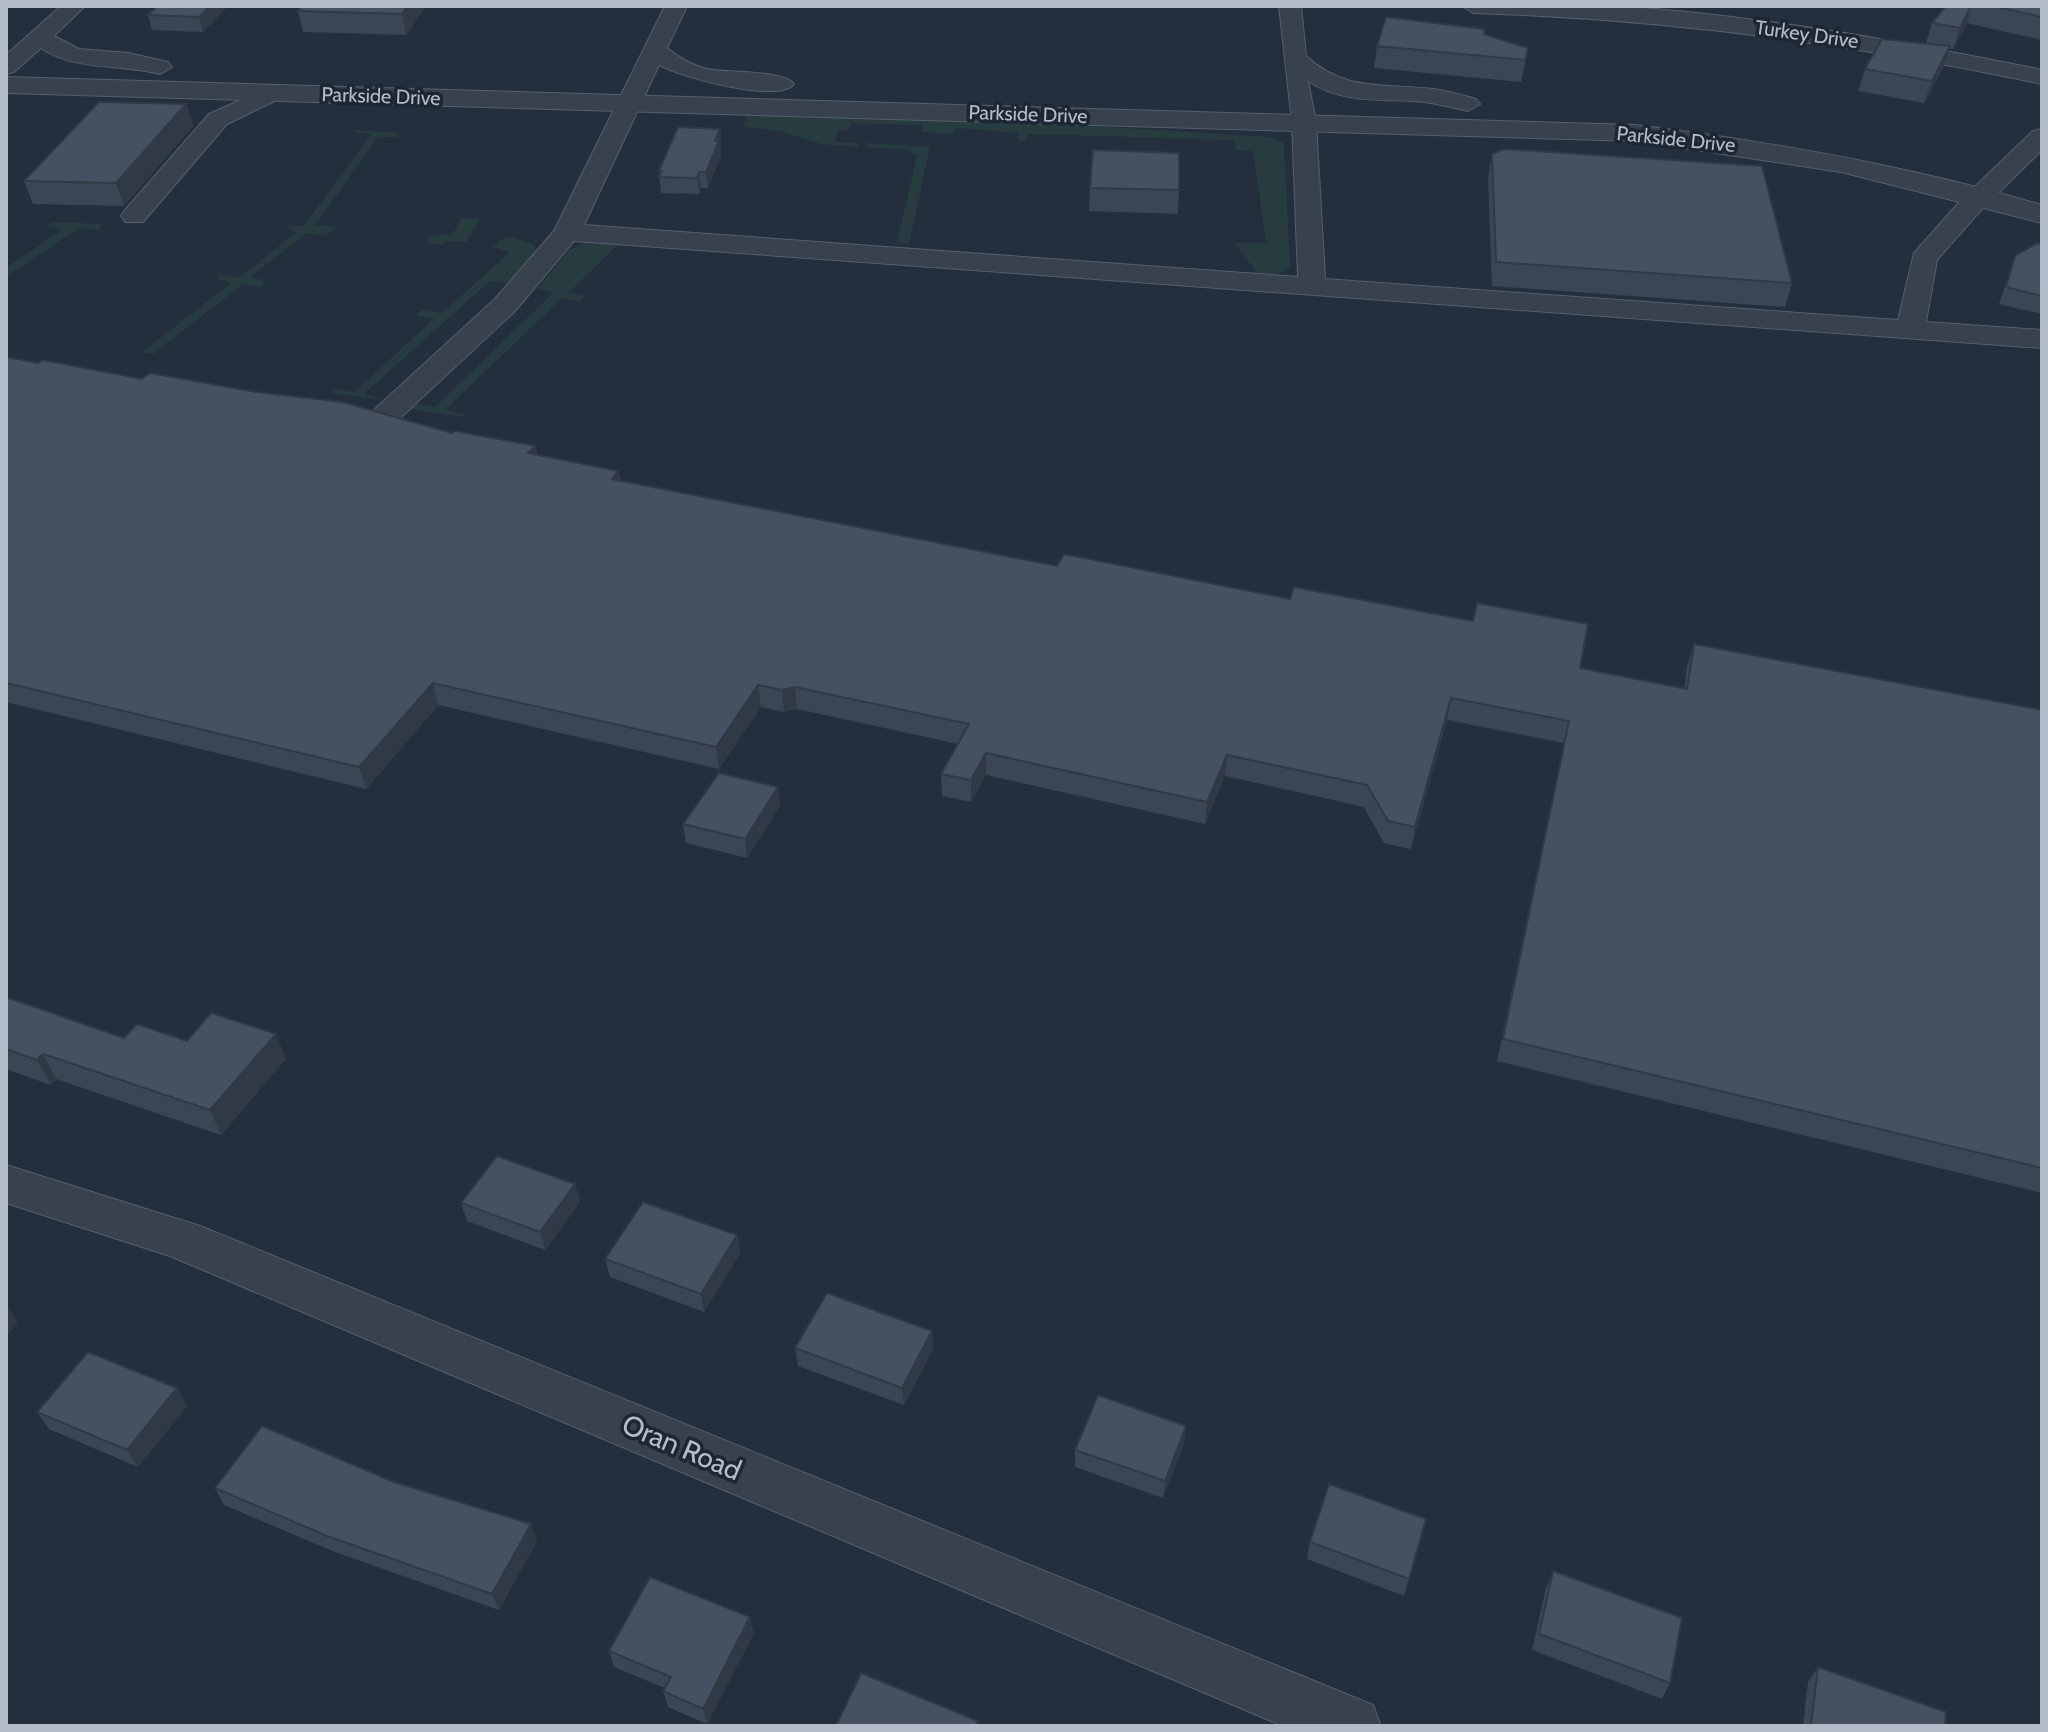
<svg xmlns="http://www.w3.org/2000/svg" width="2048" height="1732" viewBox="0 0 2048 1732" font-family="Cabin,sans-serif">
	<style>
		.green { fill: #263c3f }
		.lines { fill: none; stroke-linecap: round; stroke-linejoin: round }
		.minor-casing { stroke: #565f6c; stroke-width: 2 }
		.tertiary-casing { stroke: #565f6c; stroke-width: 2 }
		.minor { fill: #38414e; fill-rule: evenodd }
		.tertiary { fill: #38414e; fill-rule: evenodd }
		.wall { fill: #3b4654 }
		.shaded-wall { fill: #303945 }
		.building { fill: #455162; stroke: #303945; stroke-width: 2 }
		.labels { text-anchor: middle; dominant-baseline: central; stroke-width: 7; stroke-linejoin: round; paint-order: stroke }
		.far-street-label { font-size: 20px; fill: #b4bcc9; stroke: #1d2633 }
		.near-street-label { font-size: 28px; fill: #b4bcc9; stroke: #1d2633 }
	</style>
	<rect width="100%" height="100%" fill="#242f3e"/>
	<g class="green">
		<path d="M747 115 1042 123 1270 137 1284 143 1290 266 1277 275 1259 276 1235 243H1266L1253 151 1236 150 1234 140 1029 134 1024 142 1017 139 1019 133 957 128 951 134 921 132 922 125 852 123 849 130 838 131 835 142 859 143 857 147 821 144 779 131 743 127Z"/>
		<path d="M356 130 400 133 397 137H378L315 225 337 227 326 236 307 233 250 277 266 281 261 287 243 284 153 354 142 352 231 283 217 279 220 275 240 277 297 232 284 226H304L371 134 354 132Z"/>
		<path d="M866 143 930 147 909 244 897 243 917 156 908 150 865 147Z"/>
		<path d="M461 218 480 219 466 242 445 241 443 245 426 242 432 235 453 234Z"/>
		<path d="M52 222 103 224 97 230 80 227 6 277V268L62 230 46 226Z"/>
		<path d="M511 237 534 244 535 254 507 283 490 281 364 394 383 400 331 393 336 389 354 392 434 319 416 315 422 309 442 313 510 252 493 247 500 240Z"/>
		<path d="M587 242 638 244H619L568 293 585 296 581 302 562 298 445 410 464 414 463 417 411 409 417 404 435 407 554 292 537 289 569 250Z"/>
	</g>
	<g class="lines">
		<defs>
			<g id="minor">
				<path d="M61 6H85L54 36 79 49 128 53 168 62 172 67 160 74C121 64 74 71 41 48L14 72 6 74V55Z"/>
				<path d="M665 6H687L667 48C679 58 692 65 707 69 726 73 784 70 794 84 779 104 680 77 659 65L584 225 1298 277 1292 122 1279 6H1301L1306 56C1341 89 1377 84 1422 88 1440 89 1459 94 1476 99L1480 104 1468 111C1454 108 1439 104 1425 102 1385 98 1343 105 1308 81L1316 122 1325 279 1898 320 1914 253 1963 198 2033 131 2042 129V150L1981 210 1937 260 1926 322 2042 330V348L574 241 515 311 398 420H376L372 414 376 408 495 299 554 231Z"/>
				<path d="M1462 6C1513 6 1564 3 1614 6 1758 15 1901 41 2042 70V84C1854 44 1665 19 1473 13Z"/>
				<path d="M273 86 281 88 285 93 281 98 227 124 143 222H125L121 216 125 210 209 114Z"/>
				<path d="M6 1165 200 1226 1373 1705 1381 1726H1283L170 1256 6 1203Z"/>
			</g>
			<path id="tertiary" d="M6 77 1636 125C1774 142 1909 166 2042 205V223L1841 172 1636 141 6 93Z"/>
		</defs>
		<use href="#minor" class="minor-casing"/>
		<use href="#tertiary" class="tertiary-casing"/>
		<use href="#minor" class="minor"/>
		<use href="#tertiary" class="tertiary"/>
	</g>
	<g class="wall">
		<path d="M228 6 203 32 152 30 148 15Z"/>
		<path d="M302 6H426L406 35 303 32 298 11Z"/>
		<path d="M1946 6H2042V40L1967 23 1953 49H1949L1943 68 1924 103 1858 91 1865 69 1926 43 1932 23Z"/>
		<path d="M1484 34 1528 48 1521 82 1374 68 1377 46Z"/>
		<path d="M186 104 193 126 124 206 33 204 24 181Z"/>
		<path d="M720 129 721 144 720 148 721 156 708 188H701L699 194 661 193 659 171Z"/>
		<path d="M1492 154 1792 283 1785 307 1492 286 1488 178Z"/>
		<path d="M1090 188 1179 190 1178 214 1089 211Z"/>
		<path d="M2042 244V314L1999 304 2015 256Z"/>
		<path d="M6 357 142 379 452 433 538 455 618 471 620 480 1684 689 1687 666 1694 644 2042 710V1193L1497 1061 1564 743 1447 720 1411 849 1384 843 1364 807 1225 776 1205 824 986 775 971 802 942 796 941 774 958 744 797 709 784 712 761 707 719 769 438 705 366 789 6 702Z"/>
		<path d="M780 806 747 858 686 843 683 824Z"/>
		<path d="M6 997 124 1038 187 1041 286 1059 221 1135 56 1079 51 1085 6 1069Z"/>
		<path d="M575 1184 580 1202 545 1250 467 1221 461 1203Z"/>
		<path d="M737 1235 740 1253 704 1312 610 1277 605 1259Z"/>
		<path d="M932 1331 933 1349 904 1405 798 1366 795 1348Z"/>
		<path d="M177 1388 187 1406 138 1467 49 1429 37 1412Z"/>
		<path d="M1186 1426 1184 1443 1163 1498 1075 1467V1450Z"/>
		<path d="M215 1488 537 1541 499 1610 335 1552 224 1505Z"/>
		<path d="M1426 1519 1404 1596 1307 1559 1310 1542Z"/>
		<path d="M1553 1571 1670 1683 1662 1699 1532 1650 1546 1588Z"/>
		<path d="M754 1633 707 1724 668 1707 663 1691 665 1688 614 1667 609 1651Z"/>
		<path d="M1818 1667 1945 1726H1803L1808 1682Z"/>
	</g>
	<g class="shaded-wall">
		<path d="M210 6H228L203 32 199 17Z"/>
		<path d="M407 6H426L406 35 402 14Z"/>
		<path d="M1971 6 1967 23 1953 49 1960 28Z"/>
		<path d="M1950 46 1943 68 1924 103 1932 81Z"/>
		<path d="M186 104 193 126 124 206 116 183Z"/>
		<path d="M720 129 721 144 720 148 721 156 708 188 706 172Z"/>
		<path d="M699 172 701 188 699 194 697 178Z"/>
		<path d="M536 446 540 467 528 453Z"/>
		<path d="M618 471 622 492 612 479Z"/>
		<path d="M433 683 438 705 366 789 359 767Z"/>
		<path d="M758 685 761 707 719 769 716 747Z"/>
		<path d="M795 687 797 709 784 712 782 690Z"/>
		<path d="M1451 698 1447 720 1411 849 1415 827Z"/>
		<path d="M986 753V775L971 802V780Z"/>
		<path d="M1227 755 1225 776 1205 824 1207 802Z"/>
		<path d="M778 787 780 806 747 858 745 839Z"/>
		<path d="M276 1034 286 1059 221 1135 210 1110Z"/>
		<path d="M43 1054 56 1079 51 1085 37 1060Z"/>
		<path d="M575 1184 580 1202 545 1250 540 1232Z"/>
		<path d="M737 1235 740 1253 704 1312 701 1294Z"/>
		<path d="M7 1305 18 1323 6 1337V1306Z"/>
		<path d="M932 1331 933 1349 904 1405 902 1388Z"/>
		<path d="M177 1388 187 1406 138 1467 127 1450Z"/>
		<path d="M1186 1426 1184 1443 1163 1498 1165 1481Z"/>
		<path d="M531 1524 537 1541 499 1610 492 1594Z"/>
		<path d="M750 1617 754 1633 707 1724 703 1709Z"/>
	</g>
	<g class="building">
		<path d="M157 6H210L199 17 148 15Z"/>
		<path d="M302 6H407L402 14 298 11Z"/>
		<path d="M1946 6H1971L1960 28 1932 23Z"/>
		<path d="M1993 6H2042V17Z"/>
		<path d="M1386 17 1484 29V34L1528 48 1525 60 1377 46Z"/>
		<path d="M1882 39 1950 46 1932 81 1865 69Z"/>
		<path d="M99 102 186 104 116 183 24 181Z"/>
		<path d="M678 127 720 129 715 141H719L706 172H699L697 178 659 177 662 171H659Z"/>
		<path d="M1505 149 1762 166 1792 283 1496 262 1492 154Z"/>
		<path d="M1093 150 1179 153V190L1090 188Z"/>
		<path d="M2037 243 2042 244V296L2006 287 2015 256Z"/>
		<path d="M6 357 38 363 43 360 142 379 150 373 256 392 342 402 452 433 455 431 536 446 528 453 618 471 612 479 1057 566 1064 554 1290 599 1294 587 1473 621 1477 603 1588 624 1580 668 1687 689 1694 644 2042 710V1168L1503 1039 1569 721 1451 698 1415 827 1388 821 1367 785 1227 755 1207 802 986 753 971 780 941 774 969 724 795 687 782 690 758 685 716 747 433 683 359 767 6 683Z"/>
		<path d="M719 773 778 787 745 839 683 824Z"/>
		<path d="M6 997 124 1038 137 1024 187 1041 211 1013 276 1034 210 1110 43 1054 37 1060 6 1049Z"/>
		<path d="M497 1156 575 1184 540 1232 461 1203Z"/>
		<path d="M643 1202 737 1235 701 1294 605 1259Z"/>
		<path d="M827 1293 932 1331 902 1388 795 1348Z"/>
		<path d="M88 1352 177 1388 127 1450 37 1412Z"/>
		<path d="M1098 1395 1186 1426 1165 1481 1075 1450Z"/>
		<path d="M262 1426 394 1482 531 1524 492 1594 327 1536 215 1488Z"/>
		<path d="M1329 1484 1426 1519 1409 1579 1310 1542Z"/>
		<path d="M1553 1571 1682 1618 1670 1683 1539 1634Z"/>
		<path d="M650 1577 750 1617 703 1709 663 1691 671 1677 609 1651Z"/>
		<path d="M1818 1667 1946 1712 1945 1726H1811Z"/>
		<path d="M861 1673 978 1721 976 1726H836Z"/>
	</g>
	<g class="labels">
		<g class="far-street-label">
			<text transform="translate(1807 34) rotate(8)">Turkey Drive</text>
			<text transform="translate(381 96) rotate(2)">Parkside Drive</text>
			<text transform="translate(1028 114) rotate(2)">Parkside Drive</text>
			<text transform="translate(1676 139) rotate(6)">Parkside Drive</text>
		</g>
		<g class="near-street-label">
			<text transform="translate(682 1447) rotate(23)">Oran Road</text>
		</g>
	</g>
	<rect width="2048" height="1732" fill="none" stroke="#b4bcc9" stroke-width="16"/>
</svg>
